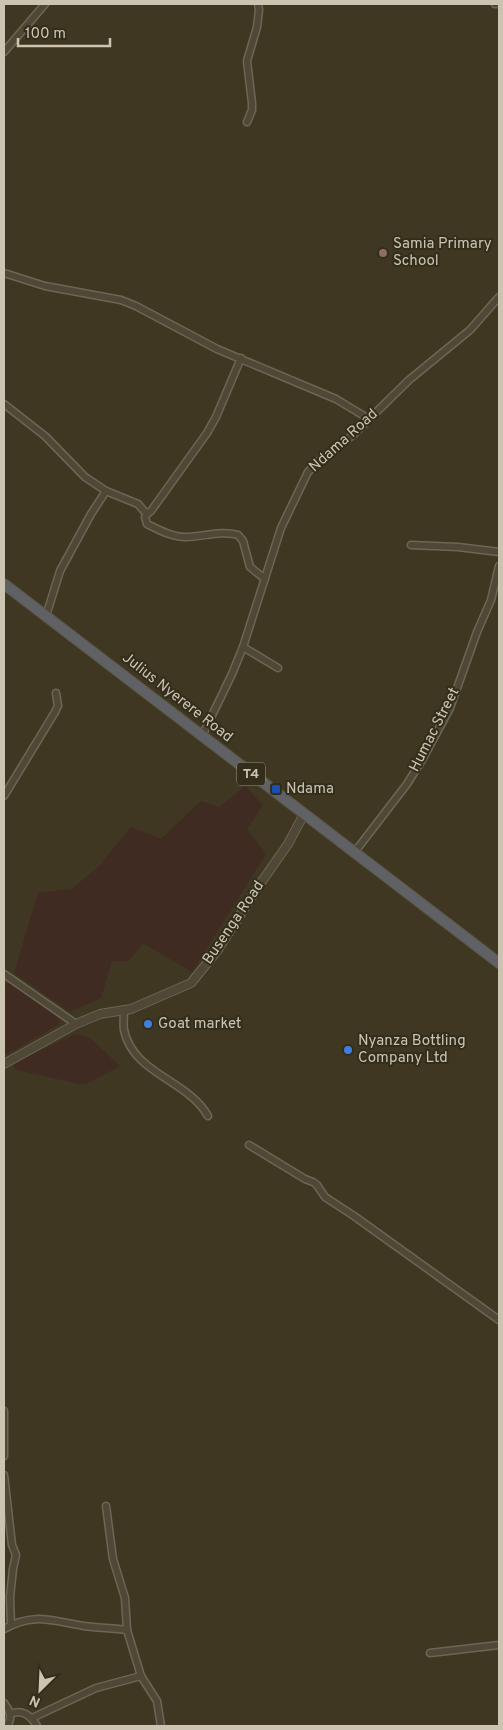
<svg xmlns="http://www.w3.org/2000/svg" width="503" height="1730" viewBox="0 0 503 1730" font-family="Overpass,sans-serif">
	<style>
		.green { fill: #402b23 }
		.lines { fill: none; stroke-linecap: round; stroke-linejoin: round }
		.minor-casing { stroke: #6c6654; stroke-width: 9 }
		.tertiary-casing { stroke: #6c6654; stroke-width: 10 }
		.trunk-casing { stroke: #595341; stroke-width: 12 }
		.minor { stroke: #4f4836; stroke-width: 6 }
		.tertiary { stroke: #4f4836; stroke-width: 8 }
		.trunk { stroke: #606164; stroke-width: 10 }
		.education-dot { fill: #8d6e63; stroke: #332d1b; stroke-width: 2 }
		.transit-dot { fill: #1a4fb4; stroke: #332d1b; stroke-width: 2 }
		.shop-dot { fill: #3f7fe0; stroke: #332d1b; stroke-width: 2 }
		.labels { text-anchor: middle; dominant-baseline: central; stroke-width: 4; stroke-linejoin: round; paint-order: stroke }
		.shield { fill: #332d1b; stroke: #9d9784; stroke-width: 1 }
		.shield-label { font-size: 14px; font-weight: bold; fill: #cac4b1 }
		.poi-label { font-size: 15px; fill: #cac4b1; stroke: #332d1b; text-anchor: start }
		.street-label { font-size: 15px; fill: #cac4b1; stroke: #332d1b }
	</style>
	<rect width="100%" height="100%" fill="#3f3721"/>
	<g class="green">
		<path d="M245 786 263 805 247 829 266 854 192 972 143 943 129 961H112L101 998 70 1012 14 973 38 893 72 889 99 866 131 827 161 839 201 801 219 807Z"/>
		<path d="M9 983 60 1019 58 1025 4 1056V986Z"/>
		<path d="M75 1034 89 1037 120 1066 84 1085 16 1070 13 1064Z"/>
	</g>
	<g class="lines">
		<defs>
			<g id="minor">
				<path d="M495 4H499"/>
				<path d="M4 52 45 4"/>
				<path d="M247 122 252 110V103L247 61 257 27 259 10 258 4"/>
				<path d="M4 273 45 286 121 300 136 306 217 349 336 399 369 419"/>
				<path d="M4 404 45 436 85 477 106 491 138 504 144 511 148 513 151 511 207 433 216 417 241 358"/>
				<path d="M148 513 145 517 147 524C159 530 172 537 186 537 202 537 222 530 238 535L243 541 250 567 265 579"/>
				<path d="M411 545 458 547 499 552"/>
				<path d="M46 616 60 571 91 514 106 491"/>
				<path d="M243 647 278 668"/>
				<path d="M202 736 232 674 243 647 281 528 308 472 320 460 353 435 409 380 470 330 499 297"/>
				<path d="M4 796 55 712 58 706 56 693"/>
				<path d="M354 853 407 784 422 760 450 708 477 632 491 600 499 566"/>
				<path d="M4 974 76 1024"/>
				<path d="M124 1011C124 1017 123 1024 124 1030 133 1074 188 1080 208 1116"/>
				<path d="M249 1145 305 1179 313 1182 317 1185 325 1197 354 1216 499 1320"/>
				<path d="M4 1411V1456"/>
				<path d="M4 1475 12 1545 16 1555 13 1569 10 1597 11 1625"/>
				<path d="M106 1506 113 1559 125 1598 127 1630 141 1676 157 1701 161 1726"/>
				<path d="M4 1629C34 1612 52 1621 84 1626 98 1628 113 1628 127 1630"/>
				<path d="M430 1653 499 1645"/>
				<path d="M4 1703C10 1711 13 1717 7 1726"/>
				<path d="M10 1714C23 1709 31 1716 37 1726"/>
				<path d="M32 1718 96 1688 141 1676"/>
			</g>
			<path id="tertiary" d="M4 1064 76 1024 100 1014 131 1009 191 983 217 951 258 887 288 844 304 814"/>
			<path id="trunk" d="M4 584 499 963"/>
		</defs>
		<use href="#minor" class="minor-casing"/>
		<use href="#tertiary" class="tertiary-casing"/>
		<use href="#trunk" class="trunk-casing"/>
		<use href="#minor" class="minor"/>
		<use href="#tertiary" class="tertiary"/>
		<use href="#trunk" class="trunk"/>
	</g>
	<circle class="education-dot" cx="383" cy="253" r="5"/>
	<rect class="transit-dot" x="271" y="784" width="10" height="10" rx="2.5"/>
	<g class="shop-dot">
		<circle cx="148" cy="1024" r="5"/>
		<circle cx="348" cy="1050" r="5"/>
	</g>
	<g class="labels">
		<rect class="shield" x="237" y="762.5" width="28" height="23" rx="4"/>
		<g class="shield-label">
			<text x="251" y="774">T4</text>
		</g>
		<g class="poi-label">
			<text x="393" y="244">Samia Primary<tspan x="393" dy="17">School</tspan></text>
			<text x="286" y="789">Ndama</text>
			<text x="158" y="1024">Goat market</text>
			<text x="358" y="1041">Nyanza Bottling<tspan x="358" dy="17">Company Ltd</tspan></text>
		</g>
		<g class="street-label">
			<text transform="translate(344 441) rotate(-42)">Ndama Road</text>
			<text transform="translate(177 698) rotate(38)">Julius Nyerere Road</text>
			<text transform="translate(435 730) rotate(-63)">Humac Street</text>
			<text transform="translate(234 923) rotate(-56)">Busenga Road</text>
		</g>
	</g>
	<rect width="503" height="1730" fill="none" stroke="#cac4b1" stroke-width="10"/>
	<g transform="translate(40 1690) rotate(204)" stroke="#332d1b" stroke-width="4" paint-order="stroke">
	<path d="M0-4L9 19L0 12L-9 19Z" fill="#cac4b1"/>
	<text y="-8" font-size="14" font-weight="bold" text-anchor="middle" fill="#cac4b1">N</text>
	</g>
	<path d="M18 38v8h92v-8" fill="none" stroke="#cac4b1" stroke-width="2.5"/>
	<text x="25" y="38" font-size="15" fill="#cac4b1" stroke="#332d1b" stroke-width="4" paint-order="stroke">100 m</text>
</svg>
